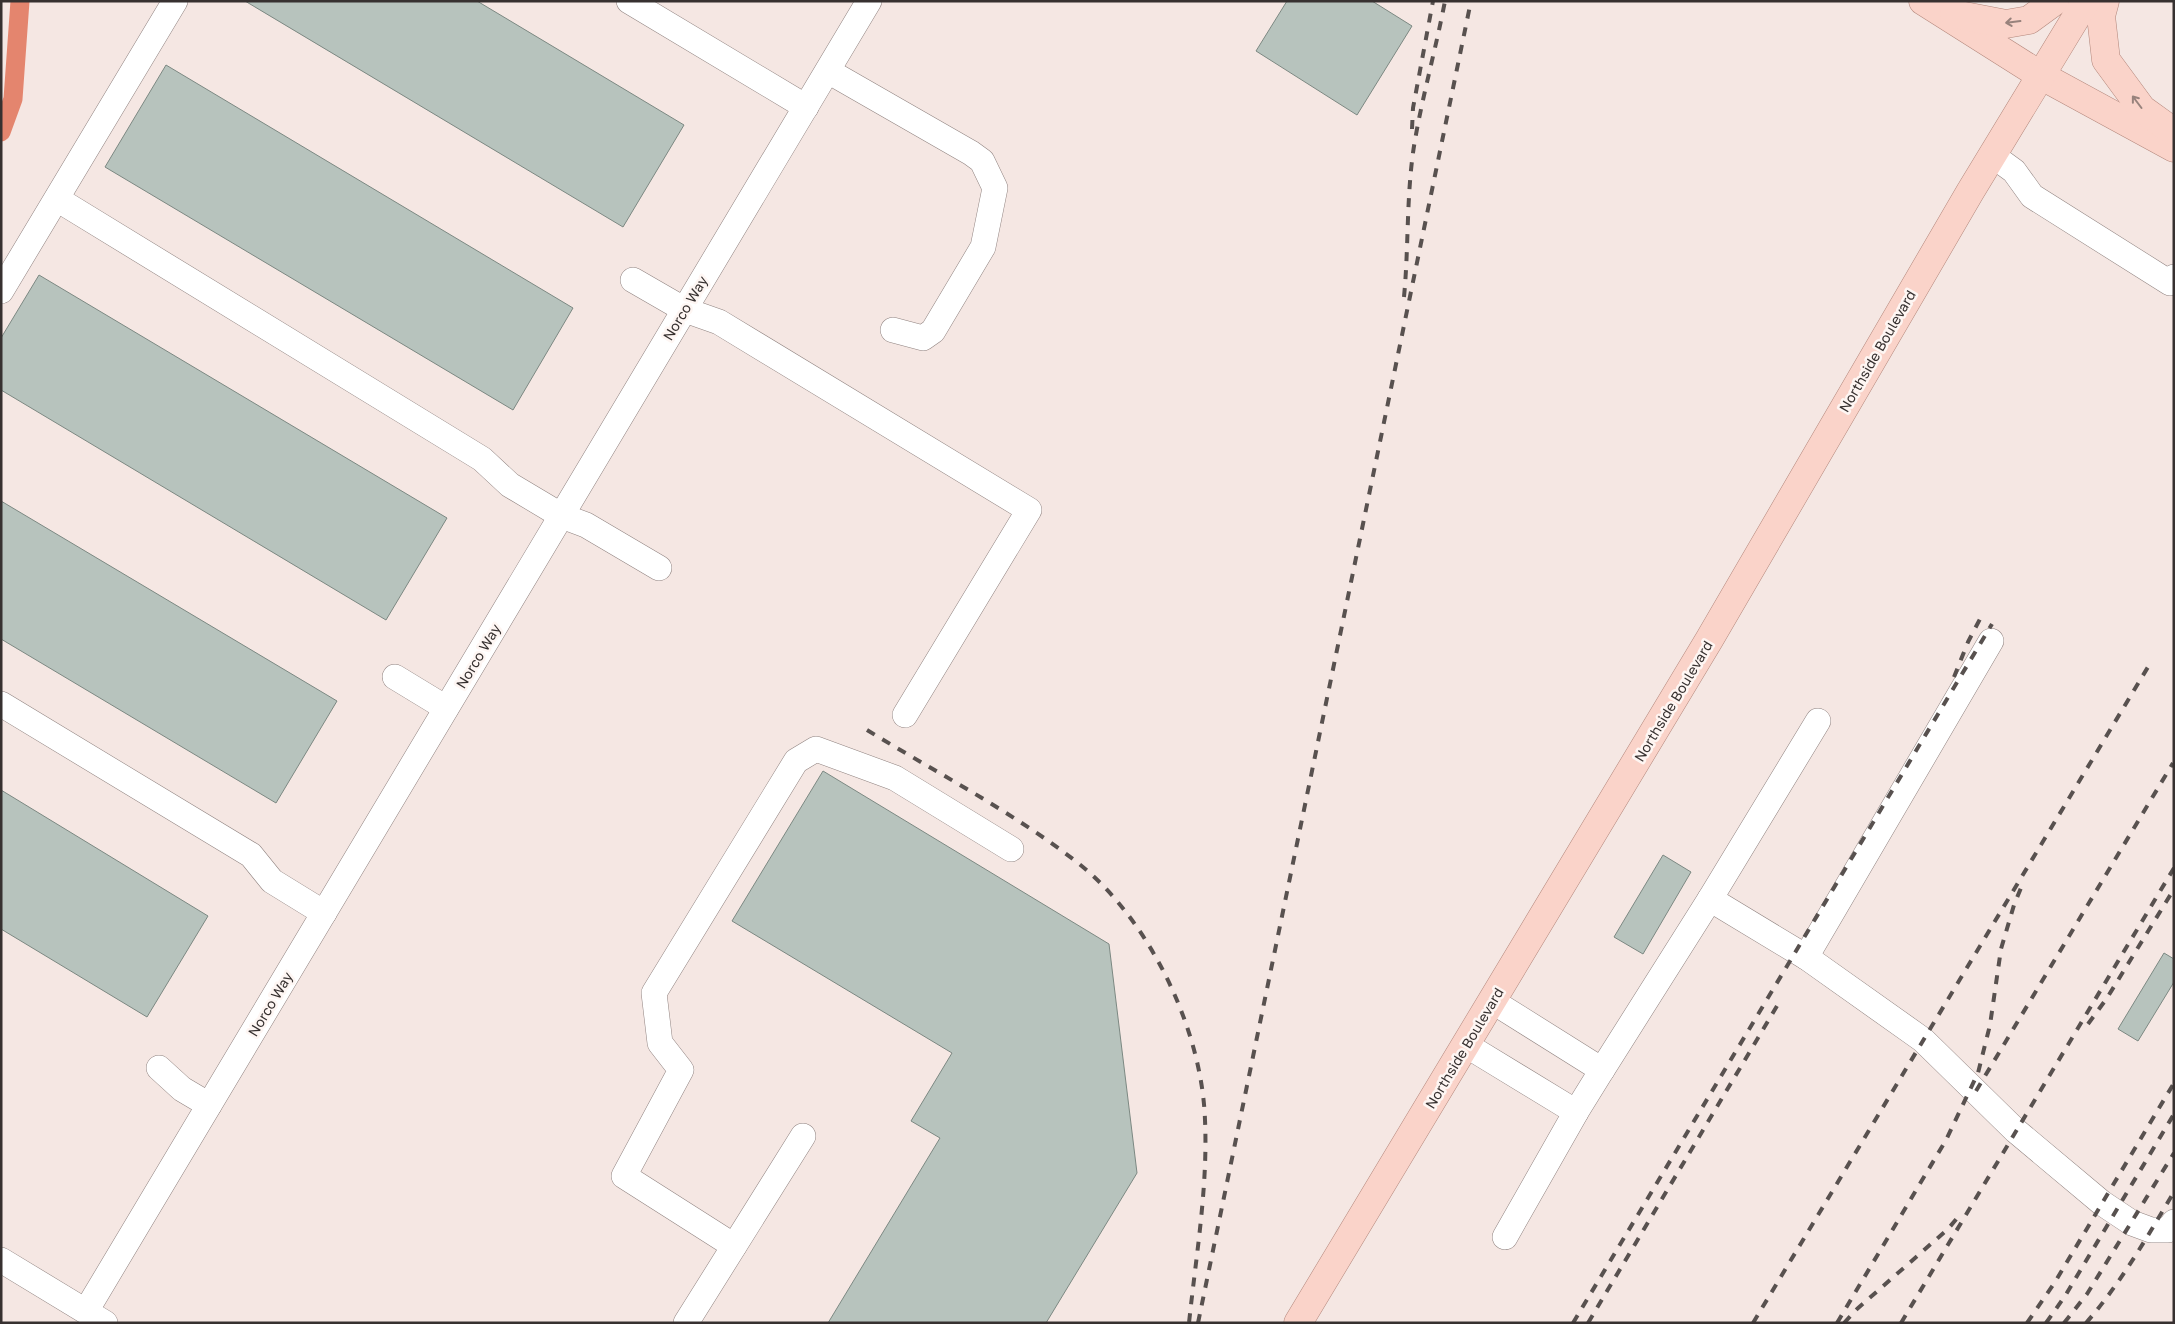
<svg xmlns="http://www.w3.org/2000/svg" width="2175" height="1324" viewBox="0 0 2175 1324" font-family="'Golos Text',sans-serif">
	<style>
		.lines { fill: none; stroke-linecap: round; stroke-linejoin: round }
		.canal { stroke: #e4856e; stroke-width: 19 }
		.building { fill: #b7c3bd; stroke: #7c8882 }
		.minor-casing { stroke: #908380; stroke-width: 26 }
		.major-casing { stroke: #b3877c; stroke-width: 29 }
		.minor { stroke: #fff; stroke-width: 25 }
		.major { stroke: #fad3c9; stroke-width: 28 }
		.rail { stroke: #58514f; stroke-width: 4; stroke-dasharray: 9 9; stroke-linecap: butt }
		.oneway { stroke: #98827c }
		.labels { text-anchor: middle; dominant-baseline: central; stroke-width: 5; stroke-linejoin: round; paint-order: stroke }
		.street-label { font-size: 14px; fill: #373130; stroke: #fef6f3 }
	</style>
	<rect width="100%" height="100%" fill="#f5e7e3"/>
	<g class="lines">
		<path class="canal" d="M1 132 13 99 20 1"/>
	</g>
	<g class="building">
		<path d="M245 1H477L684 125 623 227Z"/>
		<path d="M1287 1H1372L1412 26 1357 115 1256 51Z"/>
		<path d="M166 65 573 308 513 410 105 167Z"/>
		<path d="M39 275 447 518 386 620 1 390V338Z"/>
		<path d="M1 501 337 701 276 803 1 639Z"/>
		<path d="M823 771 1109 944 1137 1173 1046 1323H828L940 1138 911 1121 952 1053 732 921Z"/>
		<path d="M1 790 208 916 147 1017 1 929Z"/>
		<path d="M1663 855 1691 872 1643 954 1614 937Z"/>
		<path d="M2164 953 2174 959V982L2138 1041 2118 1029Z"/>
	</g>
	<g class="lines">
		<defs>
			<g id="minor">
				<path d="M629 1 806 107"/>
				<path d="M828 71 971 153 982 161 995 188 983 247 933 331 923 338 893 330"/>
				<path d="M1992 155 2014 171 2032 196 2170 283 2174 277"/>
				<path d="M57 199 482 459 510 485 562 516 586 525 659 568"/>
				<path d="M633 280 685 310 719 322 1029 510 905 715"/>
				<path d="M1 291 175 1"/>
				<path d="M395 677 446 708"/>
				<path d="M1 704 251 855 272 881 324 913"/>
				<path d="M1710 899 1806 957 1991 641"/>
				<path d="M1806 957 1923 1040 2016 1131 2102 1203 2132 1223 2151 1230H2168L2174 1222"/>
				<path d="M1492 1001 1602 1070 1710 899 1818 721"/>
				<path d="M1466 1045 1576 1112 1602 1070"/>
				<path d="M159 1068 182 1089 209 1105"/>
				<path d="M1505 1237 1576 1112"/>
				<path d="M734 1246 624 1176 681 1070 660 1043 654 993 796 761 816 749 895 778 1011 849"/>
				<path d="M1 1260 105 1323"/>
				<path d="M86 1311 869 1"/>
				<path d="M686 1323 803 1136"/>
			</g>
			<g id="major">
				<path d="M1923 1 2040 75 2174 148"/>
				<path d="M2105 1 2101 16 2106 60 2142 109 2171 130"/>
				<path d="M1954 14 2006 24 2029 20 2055 1"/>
				<path d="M1298 1323 1709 640 1970 192 2086 1"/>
			</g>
		</defs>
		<use href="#minor" class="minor-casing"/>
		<use href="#major" class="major-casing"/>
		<use href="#minor" class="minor"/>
		<use href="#major" class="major"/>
		<g class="rail">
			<path d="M1412 129 1413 108 1433 1"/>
			<path d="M1404 297C1409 245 1406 192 1415 140 1423 94 1436 48 1445 1"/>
			<path d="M1954 677 1968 642 1981 617"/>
			<path d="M867 730C937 773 1013 812 1078 863 1149 919 1202 1029 1205 1120 1208 1187 1196 1256 1189 1323"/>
			<path d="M2088 1024 2107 998 2174 889"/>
			<path d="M1976 1091 2173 763"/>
			<path d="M1198 1323 1471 1"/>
			<path d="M1573 1323 1992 624"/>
			<path d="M1588 1323 1777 1006"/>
			<path d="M1753 1323 2148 667"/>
			<path d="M1837 1323 1946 1140 1978 1073 1990 1025 2001 949 2014 905 2023 883"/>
			<path d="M1844 1323 1857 1309 1948 1229 1958 1217"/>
			<path d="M1901 1323 2174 868"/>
			<path d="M2027 1323 2055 1282 2174 1083"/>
			<path d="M2046 1323 2065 1296 2174 1114"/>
			<path d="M2064 1323 2087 1294 2174 1153"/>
			<path d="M2086 1323C2121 1283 2147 1237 2174 1192"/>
		</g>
	</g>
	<defs><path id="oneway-shaft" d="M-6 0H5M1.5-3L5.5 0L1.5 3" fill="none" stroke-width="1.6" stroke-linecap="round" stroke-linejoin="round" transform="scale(1.25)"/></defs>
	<g class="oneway">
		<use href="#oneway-shaft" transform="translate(2013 22) rotate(173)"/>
		<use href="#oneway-shaft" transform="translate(2137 102) rotate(-127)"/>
	</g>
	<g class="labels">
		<g class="street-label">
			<text transform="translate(685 308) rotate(-59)">Norco Way</text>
			<text transform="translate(1877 351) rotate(-60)">Northside Boulevard</text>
			<text transform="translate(478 656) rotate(-59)">Norco Way</text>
			<text transform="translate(1673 701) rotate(-59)">Northside Boulevard</text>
			<text transform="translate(270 1004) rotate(-59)">Norco Way</text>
			<text transform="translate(1464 1048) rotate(-59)">Northside Boulevard</text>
		</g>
	</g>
	<rect width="2175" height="1324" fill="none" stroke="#373130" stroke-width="5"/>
</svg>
